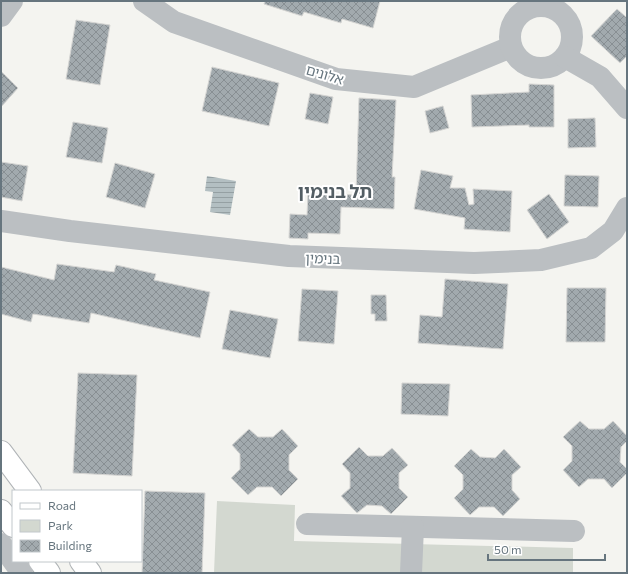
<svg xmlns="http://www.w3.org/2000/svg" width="628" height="574" viewBox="0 0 628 574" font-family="Commissioner,'Noto Sans Hebrew',sans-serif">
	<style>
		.park { fill: #d3d8d0 }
		.water { fill: url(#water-rules) }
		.building { fill: url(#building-cross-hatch); stroke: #d5d5d3 }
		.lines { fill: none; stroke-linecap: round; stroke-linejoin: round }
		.major-casing { stroke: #afb3b6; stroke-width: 24 }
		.minor { stroke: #bbbfc2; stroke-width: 22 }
		.major { stroke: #fff; stroke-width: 22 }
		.labels { text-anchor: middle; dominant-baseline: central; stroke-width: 4; stroke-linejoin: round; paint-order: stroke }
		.street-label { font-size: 14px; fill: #66757e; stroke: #fff }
		.district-label { font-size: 18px; font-weight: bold; fill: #535e64; stroke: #fff }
	</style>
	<defs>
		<pattern id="water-rules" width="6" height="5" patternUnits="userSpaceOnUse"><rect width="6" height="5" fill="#b3bfc2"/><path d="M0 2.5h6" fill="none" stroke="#95a0a3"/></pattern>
		<pattern id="building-cross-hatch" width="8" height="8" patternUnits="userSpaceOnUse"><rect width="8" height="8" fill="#a2aaae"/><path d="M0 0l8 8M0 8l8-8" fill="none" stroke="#888f93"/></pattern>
	</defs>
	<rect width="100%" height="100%" fill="#f4f4f0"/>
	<path class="park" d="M217 501 295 505 294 541 573 548V573H214Z"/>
	<path class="water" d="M207 176 236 181 230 215 210 212 213 192 205 191Z"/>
	<g class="building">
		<path d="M265 1H380L373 28 342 19 341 23 304 12 302 16 264 4Z"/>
		<path d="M617 9 627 18V56L620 63 591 36Z"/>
		<path d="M76 20 110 25 100 85 66 79Z"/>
		<path d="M212 67 279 83 269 126 202 111Z"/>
		<path d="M1 71 18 88 1 107Z"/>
		<path d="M529 84 554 85V127H529V125L472 127 471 95 529 92Z"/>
		<path d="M310 93 333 97 328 124 305 119Z"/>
		<path d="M359 98 396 100 392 177H395L394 209 341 207 340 234 308 233V239L289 238 290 214 307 215 308 193 356 195Z"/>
		<path d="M443 106 449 128 430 133 425 111Z"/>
		<path d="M595 118 596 147 568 148V119Z"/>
		<path d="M73 122 108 128 102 163 66 157Z"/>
		<path d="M1 162 28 166 22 201 1 197Z"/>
		<path d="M115 163 155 174 145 208 106 197Z"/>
		<path d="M421 170 453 176 450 188H465L469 205 474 204 473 189 512 191 510 232 464 229 465 218 414 209Z"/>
		<path d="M565 175 599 176 598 207 564 206Z"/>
		<path d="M549 194 569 222 547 239 527 210Z"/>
		<path d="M57 264 114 272 116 265 156 274 154 280 210 292 200 338 91 313 89 323 33 314 31 322 1 314V267L54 280Z"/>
		<path d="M445 279 508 284 503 349 418 343 420 315 442 317Z"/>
		<path d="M567 288H606L605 342H566Z"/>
		<path d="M302 289 338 291 334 344 298 341Z"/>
		<path d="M371 295H386L387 321H375V314H371Z"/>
		<path d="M230 310 278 319 270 358 222 349Z"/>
		<path d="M78 373 137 375 132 476 73 473Z"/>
		<path d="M402 383 450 384 448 416 401 414Z"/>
		<path d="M580 421 589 429H604L613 421 627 436V441L621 447 620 462 627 469V473L612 488 604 479H588L579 487 563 470 572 461V446L563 437Z"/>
		<path d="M249 429 258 437H273L282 429 298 446 289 455V470L298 479 281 496 272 487H257L248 495 231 478 240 469V454L232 445Z"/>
		<path d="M359 447 368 456H383L392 448 408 465 399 473V488L408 497 391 514 382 506 367 505 357 513 341 496 350 488V473L342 464Z"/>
		<path d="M471 449 480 457 495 458 504 449 521 467 512 475V490L520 499 503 516 494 507H479L470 515 454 498 463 489V475L454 466Z"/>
		<path d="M145 491 205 493 202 573H142Z"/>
	</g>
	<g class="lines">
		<defs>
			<g id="major">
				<path d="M1 452 30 491"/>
				<path d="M1 511 13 526"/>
				<path d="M40 561 49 573"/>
				<path d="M81 561 90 573"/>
			</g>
		</defs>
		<use href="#major" class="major-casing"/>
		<g class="minor">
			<path d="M144 1 174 22 336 79 414 87 511 47"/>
			<circle cx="541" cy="37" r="31"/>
			<path d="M1 16 12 1"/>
			<path d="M565 57 600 77 627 108"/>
			<path d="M1 221 70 231 289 256 474 263 541 260 591 248 613 231 627 208"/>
			<path d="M307 524 574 531"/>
			<path d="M1 544 22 573"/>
			<path d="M411 573 413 527"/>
		</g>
		<use href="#major" class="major"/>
	</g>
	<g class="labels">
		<g class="street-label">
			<text transform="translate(325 74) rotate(16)">אלונים</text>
			<text transform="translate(323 258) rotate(2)">בנימין</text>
		</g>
		<g class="district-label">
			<text x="335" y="191">תל בנימין</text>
		</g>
	</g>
	<rect width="628" height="574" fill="none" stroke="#66757e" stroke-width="4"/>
	<rect x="12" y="490" width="130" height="72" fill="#ffffff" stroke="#c2c8cb"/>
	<rect x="20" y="503" width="20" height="6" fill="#ffffff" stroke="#c2c8cb"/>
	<text x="48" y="510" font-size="12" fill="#66757e">Road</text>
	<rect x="20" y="520" width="20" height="12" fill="#d3d8d0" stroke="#c2c8cb"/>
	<text x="48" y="530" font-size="12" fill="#66757e">Park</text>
	<rect x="20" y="540" width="20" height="12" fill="url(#building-cross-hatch)" stroke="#c2c8cb"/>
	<text x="48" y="550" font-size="12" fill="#66757e">Building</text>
	<path d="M488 554v6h117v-6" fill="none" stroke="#66757e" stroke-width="2"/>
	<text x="494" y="554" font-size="12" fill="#66757e" stroke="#ffffff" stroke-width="3" paint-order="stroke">50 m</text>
</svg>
